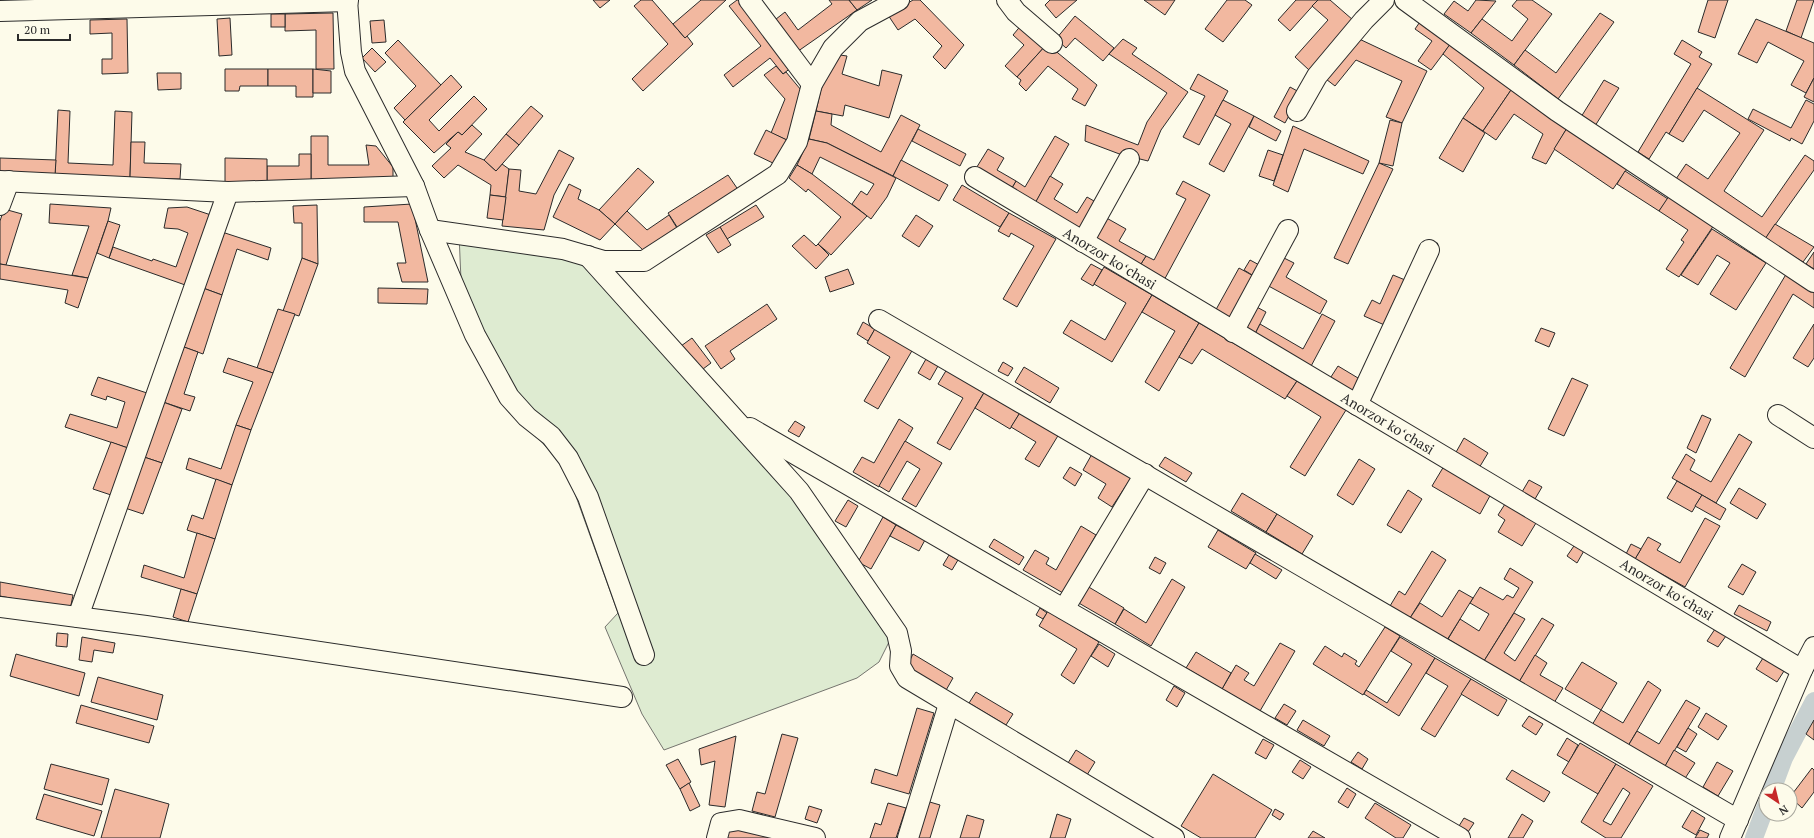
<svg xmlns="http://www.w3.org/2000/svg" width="1814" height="838" viewBox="0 0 1814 838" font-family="'PT Serif',serif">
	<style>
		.green { fill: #deebd1; stroke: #74746e }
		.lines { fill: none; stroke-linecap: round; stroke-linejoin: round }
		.canal { stroke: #c7d0d0; stroke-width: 18 }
		.building { fill: #f2b8a0; stroke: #2b2b2b; fill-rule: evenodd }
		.minor-casing { stroke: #2b2b2b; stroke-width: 22 }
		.minor { stroke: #fdfbea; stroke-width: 20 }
		.labels { text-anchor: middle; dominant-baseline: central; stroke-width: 3; stroke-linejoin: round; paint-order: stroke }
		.street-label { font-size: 14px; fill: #2b2b2b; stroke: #fdfbea }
	</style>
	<rect width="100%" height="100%" fill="#fdfbea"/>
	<path class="green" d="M459 234 580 251 794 495 891 638 879 662 857 678 664 750 642 714 605 627 618 613 565 466 516 416 461 280Z"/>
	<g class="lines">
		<g class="canal">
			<path d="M1772 790 1784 758 1814 701"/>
			<path d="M1754 838 1766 806"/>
		</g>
	</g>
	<g class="building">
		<path d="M593 0H610L600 8Z"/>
		<path d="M641 0H652L685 38 687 36 693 44 643 91 632 79 668 44 634 6Z"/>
		<path d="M701 0H726L685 38 673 24Z"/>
		<path d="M737 0H740L792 67 783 74 770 58 733 87 724 75 761 46 729 6Z"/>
		<path d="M829 0H849L857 10 794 54 771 23 785 12 798 30 832 4Z"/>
		<path d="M849 0H872L857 10Z"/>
		<path d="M913 0H920L964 45 945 69 933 57 942 46 915 19 898 30 888 15Z"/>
		<path d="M1050 0H1077L1056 18 1045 5Z"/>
		<path d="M1144 0H1175L1165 15Z"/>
		<path d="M1227 0H1245L1252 5 1223 42 1205 29Z"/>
		<path d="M1296 0H1318L1290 31 1278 20Z"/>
		<path d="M1318 0H1330L1353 20 1309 70 1295 57 1328 20 1312 6Z"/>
		<path d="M1476 0 1496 1 1471 33 1444 14 1454 1 1468 11Z"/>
		<path d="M1517 0H1532L1552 14 1514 65 1471 33 1482 19 1512 41 1528 19 1512 6Z"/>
		<path d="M1708 0H1728L1715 38 1698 32Z"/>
		<path d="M1797 0H1814L1801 38 1786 31Z"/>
		<path d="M333 13 334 69H316V30L285 31V14Z"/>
		<path d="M1600 13 1614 22 1558 99 1514 65 1525 50 1556 73Z"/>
		<rect x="271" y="14" width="14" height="13"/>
		<path d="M1075 16 1114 48 1103 61 1075 38 1066 48 1056 39Z"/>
		<path d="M1424 16 1455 38 1431 70 1418 61 1432 41 1415 29Z"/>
		<path d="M230 18 232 55 219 56 217 19Z"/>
		<path d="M127 19 128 73 102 74V59H112V33L90 34V20Z"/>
		<path d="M1756 19 1814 43V78L1806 93 1791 85 1804 61 1768 42 1757 63 1738 54Z"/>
		<path d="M384 20 386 42 372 43 370 21Z"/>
		<path d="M1023 23 1047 44 1017 77 1005 66 1024 45 1013 35Z"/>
		<path d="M1355 37 1427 71 1402 123 1386 117 1402 81 1356 60 1335 86 1322 76Z"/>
		<path d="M1123 39 1137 48 1132 54 1188 92 1161 130 1148 161 1140 159 1138 161 1085 141 1086 125 1138 145 1147 122 1167 93 1109 54Z"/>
		<path d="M398 40 441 85 405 120 394 108 416 86 385 53Z"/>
		<path d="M1453 40 1511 90 1483 131 1463 118 1484 88 1443 54Z"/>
		<path d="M1682 40 1702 52 1699 57 1712 64 1669 134 1666 132 1649 159 1638 152 1691 64 1674 54Z"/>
		<path d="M1047 44 1097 85 1085 106 1072 99 1078 89 1048 66 1026 91 1019 84 1021 80 1017 77Z"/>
		<path d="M372 48 386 62 375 72 362 58Z"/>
		<path d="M840 55 847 56 842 74 879 86 882 70 902 75 889 118 845 105 843 116 816 111 825 72Z"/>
		<path d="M776 66 783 74 786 72 806 96 789 141 771 133 785 99 764 75Z"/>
		<path d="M225 69H268V86H240L239 91H225Z"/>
		<path d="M268 69H313V97H296V86H268Z"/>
		<path d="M313 69 331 71V93H313Z"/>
		<path d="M157 73H181V89L158 90Z"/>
		<path d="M1198 74 1228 91 1199 145 1183 137 1205 96 1190 89Z"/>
		<path d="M451 75 462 87 429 120 439 131 474 96 487 109 462 135 458 132 434 153 403 122Z"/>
		<path d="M1814 78V102L1804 97Z"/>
		<path d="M1604 80 1619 88 1595 126 1581 117Z"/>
		<path d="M1290 87 1301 93 1285 123 1274 117Z"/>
		<path d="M1697 88 1764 130 1724 191 1762 217 1805 155 1814 161V170L1765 239 1674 182 1686 164 1708 179 1740 133 1704 110 1683 142 1669 134Z"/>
		<path d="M1511 90 1567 128 1546 164 1532 158 1543 134 1514 114 1496 140 1483 131Z"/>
		<path d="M1223 100 1254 116 1224 172 1209 164 1231 124 1215 115Z"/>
		<path d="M1806 100 1814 104V121L1802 144 1791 138 1790 141 1748 119 1753 109 1791 128Z"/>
		<path d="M531 106 543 116 519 145 506 134Z"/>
		<path d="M58 110 70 111 68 163 113 165 115 111 132 112 130 178 55 175Z"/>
		<path d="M816 111 832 114 831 125 881 152 901 115 920 125 893 176 827 143 809 139Z"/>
		<path d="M1254 116 1281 131 1276 141 1249 127Z"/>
		<path d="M1463 118 1485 133 1463 172 1439 158Z"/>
		<path d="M1390 120 1402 123 1393 166 1379 163Z"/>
		<path d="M472 125 482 134 465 152 484 160 496 171 502 164 509 169 506 197 490 195 491 185 458 165 444 178 432 166 451 148 446 144 458 132 462 135Z"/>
		<path d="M1293 126 1369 161 1363 174 1304 149 1288 192 1273 185Z"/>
		<path d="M1567 128 1627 169 1613 189 1554 149Z"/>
		<path d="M918 129 966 154 960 166 912 141Z"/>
		<path d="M766 130 789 141 777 165 754 154Z"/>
		<path d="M506 134 519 145 496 171 484 160Z"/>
		<path d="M311 136H328V165H369L366 145 376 146 393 167V183H311Z"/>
		<path d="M1055 136 1069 144 1033 207 1009 193 1016 181 1025 187Z"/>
		<path d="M809 139 827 143 896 178 887 197 871 219 852 204 861 191 867 195 874 184 820 157 812 174 797 165Z"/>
		<path d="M131 142H145L144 163 181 164 180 179 130 178Z"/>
		<path d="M988 149 1004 158 997 170 1016 181 1010 191 975 170Z"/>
		<path d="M559 150 574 158 554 195 544 230 502 226 509 169 521 170 519 191 536 194Z"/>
		<path d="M1268 150 1283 155 1274 181 1259 176Z"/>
		<path d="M299 154H311V183L267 182V166H299Z"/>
		<path d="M0 158 56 160 55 175 0 174Z"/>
		<path d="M225 158 267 159V185H225Z"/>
		<path d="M901 160 948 185 939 201 893 176Z"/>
		<path d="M1379 163 1393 169 1348 264 1334 258Z"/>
		<path d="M797 165 812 174 867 216 831 255 818 244 841 217 808 189 806 192 789 178Z"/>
		<path d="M638 168 654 182 615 224 599 210Z"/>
		<path d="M1625 171 1668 199 1659 211 1617 184Z"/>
		<path d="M728 175 739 191 679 230 668 213Z"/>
		<path d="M1050 176 1063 184 1054 199 1077 213 1087 197 1101 205 1083 236 1033 207Z"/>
		<path d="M1183 181 1210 195 1162 284 1139 267 1146 256 1154 260 1186 199 1176 194Z"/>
		<path d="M569 184 581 190 578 199 599 210 615 224 600 240 553 217Z"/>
		<path d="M962 185 1009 213 1000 227 953 200Z"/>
		<path d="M490 195 506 197 503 220 487 218Z"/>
		<path d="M1669 196 1714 225 1679 277 1666 269 1684 242 1681 240 1688 230 1659 211Z"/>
		<path d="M50 204 111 208 108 221 88 278 72 275 89 226 49 223Z"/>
		<path d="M412 204 428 282H402L397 263H406L398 222H364V207Z"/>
		<path d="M317 205 318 264 302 258V223H294L293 206Z"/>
		<path d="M756 205 764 217 727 239 720 227Z"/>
		<path d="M187 207 214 216 188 286 109 258 113 247 152 261 153 259 176 267 188 233 178 229 164 228 168 208Z"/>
		<path d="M4 209 22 214 6 265 0 264V221Z"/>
		<path d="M627 211 647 230 669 215 677 228 643 250 615 224Z"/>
		<path d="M1009 213 1056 239 1017 307 1003 299 1034 246 1011 233 1009 237 998 231Z"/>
		<path d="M916 215 933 226 919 247 902 236Z"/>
		<path d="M1103 216 1126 229 1119 241 1146 256 1139 267 1090 240Z"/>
		<path d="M108 221 120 225 109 258 97 253Z"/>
		<path d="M1775 224 1814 247 1803 262 1765 239Z"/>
		<path d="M720 227 731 245 718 253 706 235Z"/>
		<path d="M1712 229 1766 263 1736 310 1710 294 1730 263 1717 255 1698 285 1681 275Z"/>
		<path d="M222 232 271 248 268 260 237 249 222 295 203 288Z"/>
		<path d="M804 235 816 246 818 244 829 255 816 269 792 246Z"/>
		<path d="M1814 252V269L1806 264Z"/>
		<path d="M1278 255 1294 263 1286 277 1327 301 1320 314 1263 283Z"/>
		<path d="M302 258 318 264 299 316 283 311Z"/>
		<path d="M1250 260 1263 267 1257 278 1244 270Z"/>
		<path d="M0 264 88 278 78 308 65 303 68 290 0 279Z"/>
		<path d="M1091 264 1102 270 1093 286 1081 279Z"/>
		<path d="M1104 267 1152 295 1112 362 1063 333 1071 320 1105 340 1126 303 1094 284Z"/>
		<path d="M1239 268 1257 278 1233 326 1213 315Z"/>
		<path d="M848 269 854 284 830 292 825 277Z"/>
		<path d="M1788 271 1814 290V308L1793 294 1745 377 1730 368Z"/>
		<path d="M1393 275 1410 282 1389 327 1364 316 1372 300 1380 304Z"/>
		<path d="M203 288 222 295 203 354 184 347Z"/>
		<path d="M378 288 428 289 427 304 378 303Z"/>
		<path d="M1152 295 1199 323 1159 391 1145 382 1175 331 1142 312Z"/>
		<path d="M767 304 777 319 730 351 735 359 721 369 705 346Z"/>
		<path d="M1253 305 1266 312 1254 336 1240 328Z"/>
		<path d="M278 309 295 314 273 373 257 368Z"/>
		<path d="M1322 314 1335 321 1309 370 1253 338 1260 324 1303 349Z"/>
		<path d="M863 322 875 329 868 341 857 334Z"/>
		<path d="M1199 323 1297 381 1285 399 1202 349 1192 364 1179 357Z"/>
		<path d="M1814 324V358L1808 367 1793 358Z"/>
		<path d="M876 327 913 349 878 409 864 401 890 357 867 343Z"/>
		<path d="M1541 328 1555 333 1549 347 1535 341Z"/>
		<path d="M692 338 711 363 699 372 681 346Z"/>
		<path d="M184 347 198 352 184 394 195 397 190 411 163 402Z"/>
		<path d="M228 358 273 373 251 430 236 425 253 382 223 372Z"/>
		<path d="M926 359 938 366 930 380 918 373Z"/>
		<path d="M1003 362 1013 368 1008 376 998 371Z"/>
		<path d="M1338 366 1363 381 1355 396 1329 380Z"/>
		<path d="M1024 367 1059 388 1050 403 1015 382Z"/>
		<path d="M947 369 985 391 950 450 937 443 963 398 938 384Z"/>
		<path d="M98 377 147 393 128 448 65 427 70 414 117 428 125 402 107 396 106 400 91 395Z"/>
		<path d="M1572 378 1588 385 1564 436 1548 429Z"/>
		<path d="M1297 381 1346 410 1305 476 1290 467 1321 417 1287 396Z"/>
		<path d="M985 391 1021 411 1010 429 975 408Z"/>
		<path d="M163 402 182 409 162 463 144 457Z"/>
		<path d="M1021 411 1059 434 1039 467 1025 459 1036 442 1011 427Z"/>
		<path d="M1702 415 1711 419 1696 453 1687 448Z"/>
		<path d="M899 419 913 428 879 487 853 472 862 457 874 463Z"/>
		<path d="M795 421 805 427 799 437 788 431Z"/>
		<path d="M236 425 251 430 232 485 186 469 189 458 221 469Z"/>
		<path d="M1739 434 1752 442 1716 503 1672 478 1686 454 1695 460 1690 470 1711 482Z"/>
		<path d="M1464 438 1488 453 1479 468 1455 454Z"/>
		<path d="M905 441 942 463 916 507 902 499 920 469 907 461 889 492 879 486Z"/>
		<path d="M111 442 128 448 111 495 93 489Z"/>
		<path d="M1092 454 1131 478 1112 507 1098 498 1106 484 1083 470Z"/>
		<path d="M144 457 162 463 143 514 125 508Z"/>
		<path d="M1165 457 1192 473 1186 482 1159 466Z"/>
		<path d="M1359 459 1375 469 1353 505 1337 495Z"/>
		<path d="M1444 466 1491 494 1480 514 1432 486Z"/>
		<path d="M1070 467 1082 474 1075 486 1063 478Z"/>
		<path d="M216 479 232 485 215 539 187 530 192 515 203 519Z"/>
		<path d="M1529 480 1542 487 1535 499 1522 492Z"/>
		<path d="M1677 481 1702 495 1692 512 1667 498Z"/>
		<path d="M1739 488 1766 504 1757 519 1730 503Z"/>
		<path d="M1408 490 1422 499 1401 533 1387 525Z"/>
		<path d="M1242 493 1277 514 1266 532 1231 511Z"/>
		<path d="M1702 495 1726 509 1720 520 1695 506Z"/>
		<path d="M848 500 858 506 846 527 835 521Z"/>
		<path d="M1505 504 1536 523 1522 546 1498 532 1505 520 1498 515Z"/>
		<path d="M1277 514 1313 536 1302 554 1266 532Z"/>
		<path d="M883 517 896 525 871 569 858 562Z"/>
		<path d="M1705 518 1720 526 1685 587 1635 559 1648 537 1661 544 1657 550 1680 563Z"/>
		<path d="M896 525 925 540 919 551 890 536Z"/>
		<path d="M1081 526 1096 535 1063 593 1023 570 1035 550 1049 558 1046 564 1056 570Z"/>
		<path d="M1218 530 1256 553 1246 569 1208 547Z"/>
		<path d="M197 533 215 539 197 594 141 577 144 565 184 578Z"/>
		<path d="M994 539 1024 557 1019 565 989 547Z"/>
		<path d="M1576 543 1585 549 1577 563 1567 556Z"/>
		<path d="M1631 544 1641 549 1635 559 1626 554Z"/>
		<path d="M1432 551 1446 560 1410 618 1390 606 1399 591 1405 595Z"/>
		<path d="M1255 554 1282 570 1276 579 1250 563Z"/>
		<path d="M949 555 958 560 952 570 943 565Z"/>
		<path d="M1155 557 1166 563 1160 574 1149 568Z"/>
		<path d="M1742 564 1756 572 1743 595 1728 587Z"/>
		<path d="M1510 568 1533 582 1484 661 1448 639 1460 619 1479 631 1489 614 1470 603 1480 587 1503 600 1507 595 1513 598 1519 588 1504 579Z"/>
		<path d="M1172 579 1185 587 1151 646 1115 624 1124 609 1146 623Z"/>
		<path d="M0 582 73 595 70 610 0 596Z"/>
		<path d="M1087 586 1124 608 1115 624 1077 602Z"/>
		<path d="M181 589 197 594 188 622 173 617Z"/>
		<path d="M1459 590 1473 598 1447 640 1410 618 1420 603 1442 617Z"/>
		<path d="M1739 605 1771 622 1767 631 1734 614Z"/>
		<path d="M1040 608 1047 613 1043 619 1036 615Z"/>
		<path d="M1048 611 1099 642 1074 684 1061 675 1077 649 1039 626Z"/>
		<path d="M1514 613 1525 619 1504 653 1515 661 1542 618 1554 625 1519 682 1484 661Z"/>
		<path d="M1385 627 1400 636 1363 695 1313 664 1325 646 1342 657 1344 653 1357 661 1355 664 1359 667Z"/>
		<path d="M1715 629 1726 636 1718 647 1707 641Z"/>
		<path d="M57 633 68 634 67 647 56 646Z"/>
		<path d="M82 637 115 643 113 653 94 650 92 662 79 660Z"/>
		<path d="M1400 637 1435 658 1399 716 1364 694 1366 690 1387 703 1412 664 1391 651Z"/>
		<path d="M1280 643 1295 651 1260 711 1222 689 1236 665 1249 673 1244 680 1254 686Z"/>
		<path d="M1099 644 1115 654 1108 667 1091 656Z"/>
		<path d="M1196 652 1231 673 1222 689 1186 668Z"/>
		<path d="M16 654 85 673 79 696 10 676Z"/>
		<path d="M913 654 953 678 945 692 910 671 909 662Z"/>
		<path d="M1535 655 1547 663 1540 675 1563 688 1554 703 1519 682Z"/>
		<path d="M1435 658 1471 679 1435 737 1421 729 1448 686 1426 673Z"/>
		<path d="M1763 658 1784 671 1777 682 1756 669Z"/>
		<path d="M1582 662 1617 683 1601 710 1565 689Z"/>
		<path d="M98 677 163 695 157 720 91 702Z"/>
		<path d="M1471 679 1507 700 1498 716 1461 694Z"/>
		<path d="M1648 681 1661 690 1628 746 1592 725 1601 710 1623 723Z"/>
		<path d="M1174 686 1185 693 1177 707 1166 700Z"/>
		<path d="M976 692 1013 714 1006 725 969 703Z"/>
		<path d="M1686 700 1700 708 1664 768 1628 746 1637 731 1659 744Z"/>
		<path d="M1284 704 1296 711 1287 725 1275 718Z"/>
		<path d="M81 705 154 726 149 743 76 723Z"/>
		<path d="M917 708 934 713 909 794 871 783 875 769 897 776Z"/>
		<path d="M1706 713 1727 726 1718 740 1698 727Z"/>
		<path d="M1529 716 1543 724 1536 735 1522 726Z"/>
		<path d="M1303 720 1330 736 1324 746 1297 730Z"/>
		<path d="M1814 720V740L1806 734Z"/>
		<path d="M1688 728 1697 734 1686 752 1677 747Z"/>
		<path d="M782 734 798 738 775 817 752 811 757 792 765 794Z"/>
		<path d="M736 736 725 807 709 805 715 761 701 765 699 749Z"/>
		<path d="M1567 738 1578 745 1569 762 1557 755Z"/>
		<path d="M1263 739 1274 745 1266 759 1255 753Z"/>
		<path d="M1580 743 1616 764 1598 794 1562 773Z"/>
		<path d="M1076 750 1095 762 1087 775 1068 763Z"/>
		<path d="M1674 750 1695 763 1684 780 1664 768Z"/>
		<path d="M1358 752 1368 759 1362 769 1351 762Z"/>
		<path d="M678 759 691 782 680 789 666 765Z"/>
		<path d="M1300 760 1311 767 1303 779 1292 772Z"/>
		<path d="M1717 762 1733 771 1718 796 1703 787Z"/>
		<path d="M51 764 109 779 102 805 44 789Z"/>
		<path d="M1616 764 1653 786 1621 838H1606L1581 822ZM1623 788 1630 793 1611 825 1603 821Z"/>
		<path d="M1812 768 1814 770V792L1802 808 1790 797Z"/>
		<path d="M1512 770 1550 792 1544 802 1506 779Z"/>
		<path d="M1213 774 1272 810 1255 838H1201L1181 826Z"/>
		<path d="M689 783 700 806 690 811 680 789Z"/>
		<path d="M1347 788 1356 794 1348 808 1338 802Z"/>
		<path d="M115 789 169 804 160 838H101Z"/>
		<path d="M44 794 102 811 94 836 36 819Z"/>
		<path d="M923 800 940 805 930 838H911Z"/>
		<path d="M888 803 906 808 896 838H870L875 823 881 825Z"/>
		<path d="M1375 803 1411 825 1403 838H1396L1365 818Z"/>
		<path d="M809 806 822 810 817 823 805 819Z"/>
		<path d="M1275 809 1284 814 1280 820 1272 815Z"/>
		<path d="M1692 810 1705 818 1696 835 1682 827Z"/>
		<path d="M1057 814 1071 819 1065 838H1050Z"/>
		<path d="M1522 814 1533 821 1523 838H1508Z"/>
		<path d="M967 815 984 820 979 838H960Z"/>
		<path d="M1464 818 1474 823 1468 832 1459 826Z"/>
		<path d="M731 824 785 838H727Z"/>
		<path d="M1700 830 1709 834 1707 838H1695Z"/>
		<path d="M1313 831 1325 838H1308Z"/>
	</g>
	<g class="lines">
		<defs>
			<g id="minor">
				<path d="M347 0 351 52 355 71 414 186 430 230 475 335 509 397 527 417 551 436 568 458 588 497 644 655"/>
				<path d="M749 0 812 84"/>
				<path d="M1007 0 1016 12 1052 43"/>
				<path d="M1405 0 1557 111 1814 282"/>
				<path d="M0 11 348 1"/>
				<path d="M1297 111 1317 76 1364 20 1384 0"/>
				<path d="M975 177 1802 670"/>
				<path d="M0 181 228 192 414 186"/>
				<path d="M0 205 9 181"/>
				<path d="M430 230 563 249 604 261H644L778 174 797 142 812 84 833 48 860 21 899 0"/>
				<path d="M1083 242 1129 159"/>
				<path d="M588 256 799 491 897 633 901 651 900 666 907 678 1174 838"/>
				<path d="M879 320 1738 820"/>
				<path d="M1233 332 1288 230"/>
				<path d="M1357 405 1429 250"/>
				<path d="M1778 415 1814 438"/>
				<path d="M750 428 1460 838"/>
				<path d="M0 607 146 626 622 697"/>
				<path d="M1064 609 1145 474"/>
				<path d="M78 617 228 192"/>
				<path d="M717 838 721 823 739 820 815 838"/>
				<path d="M908 838 949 704"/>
				<path d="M1730 838 1802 670 1814 647"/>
			</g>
		</defs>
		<use href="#minor" class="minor-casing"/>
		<use href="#minor" class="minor"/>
	</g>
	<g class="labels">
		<g class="street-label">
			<text transform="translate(1110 258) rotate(31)">Anorzor koʻchasi</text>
			<text transform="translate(1388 423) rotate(31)">Anorzor koʻchasi</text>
			<text transform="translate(1667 589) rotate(31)">Anorzor koʻchasi</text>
		</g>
	</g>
	<g transform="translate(1778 802) rotate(145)"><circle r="19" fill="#fdfbea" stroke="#a9a89e"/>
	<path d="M0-3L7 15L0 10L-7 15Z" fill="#c62828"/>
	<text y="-6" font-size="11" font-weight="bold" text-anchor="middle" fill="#2b2b2b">N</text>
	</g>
	<path d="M18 34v6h52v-6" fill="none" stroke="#2b2b2b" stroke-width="2"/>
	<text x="24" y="34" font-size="12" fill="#2b2b2b" stroke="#fdfbea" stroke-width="3" paint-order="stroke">20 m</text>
</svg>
